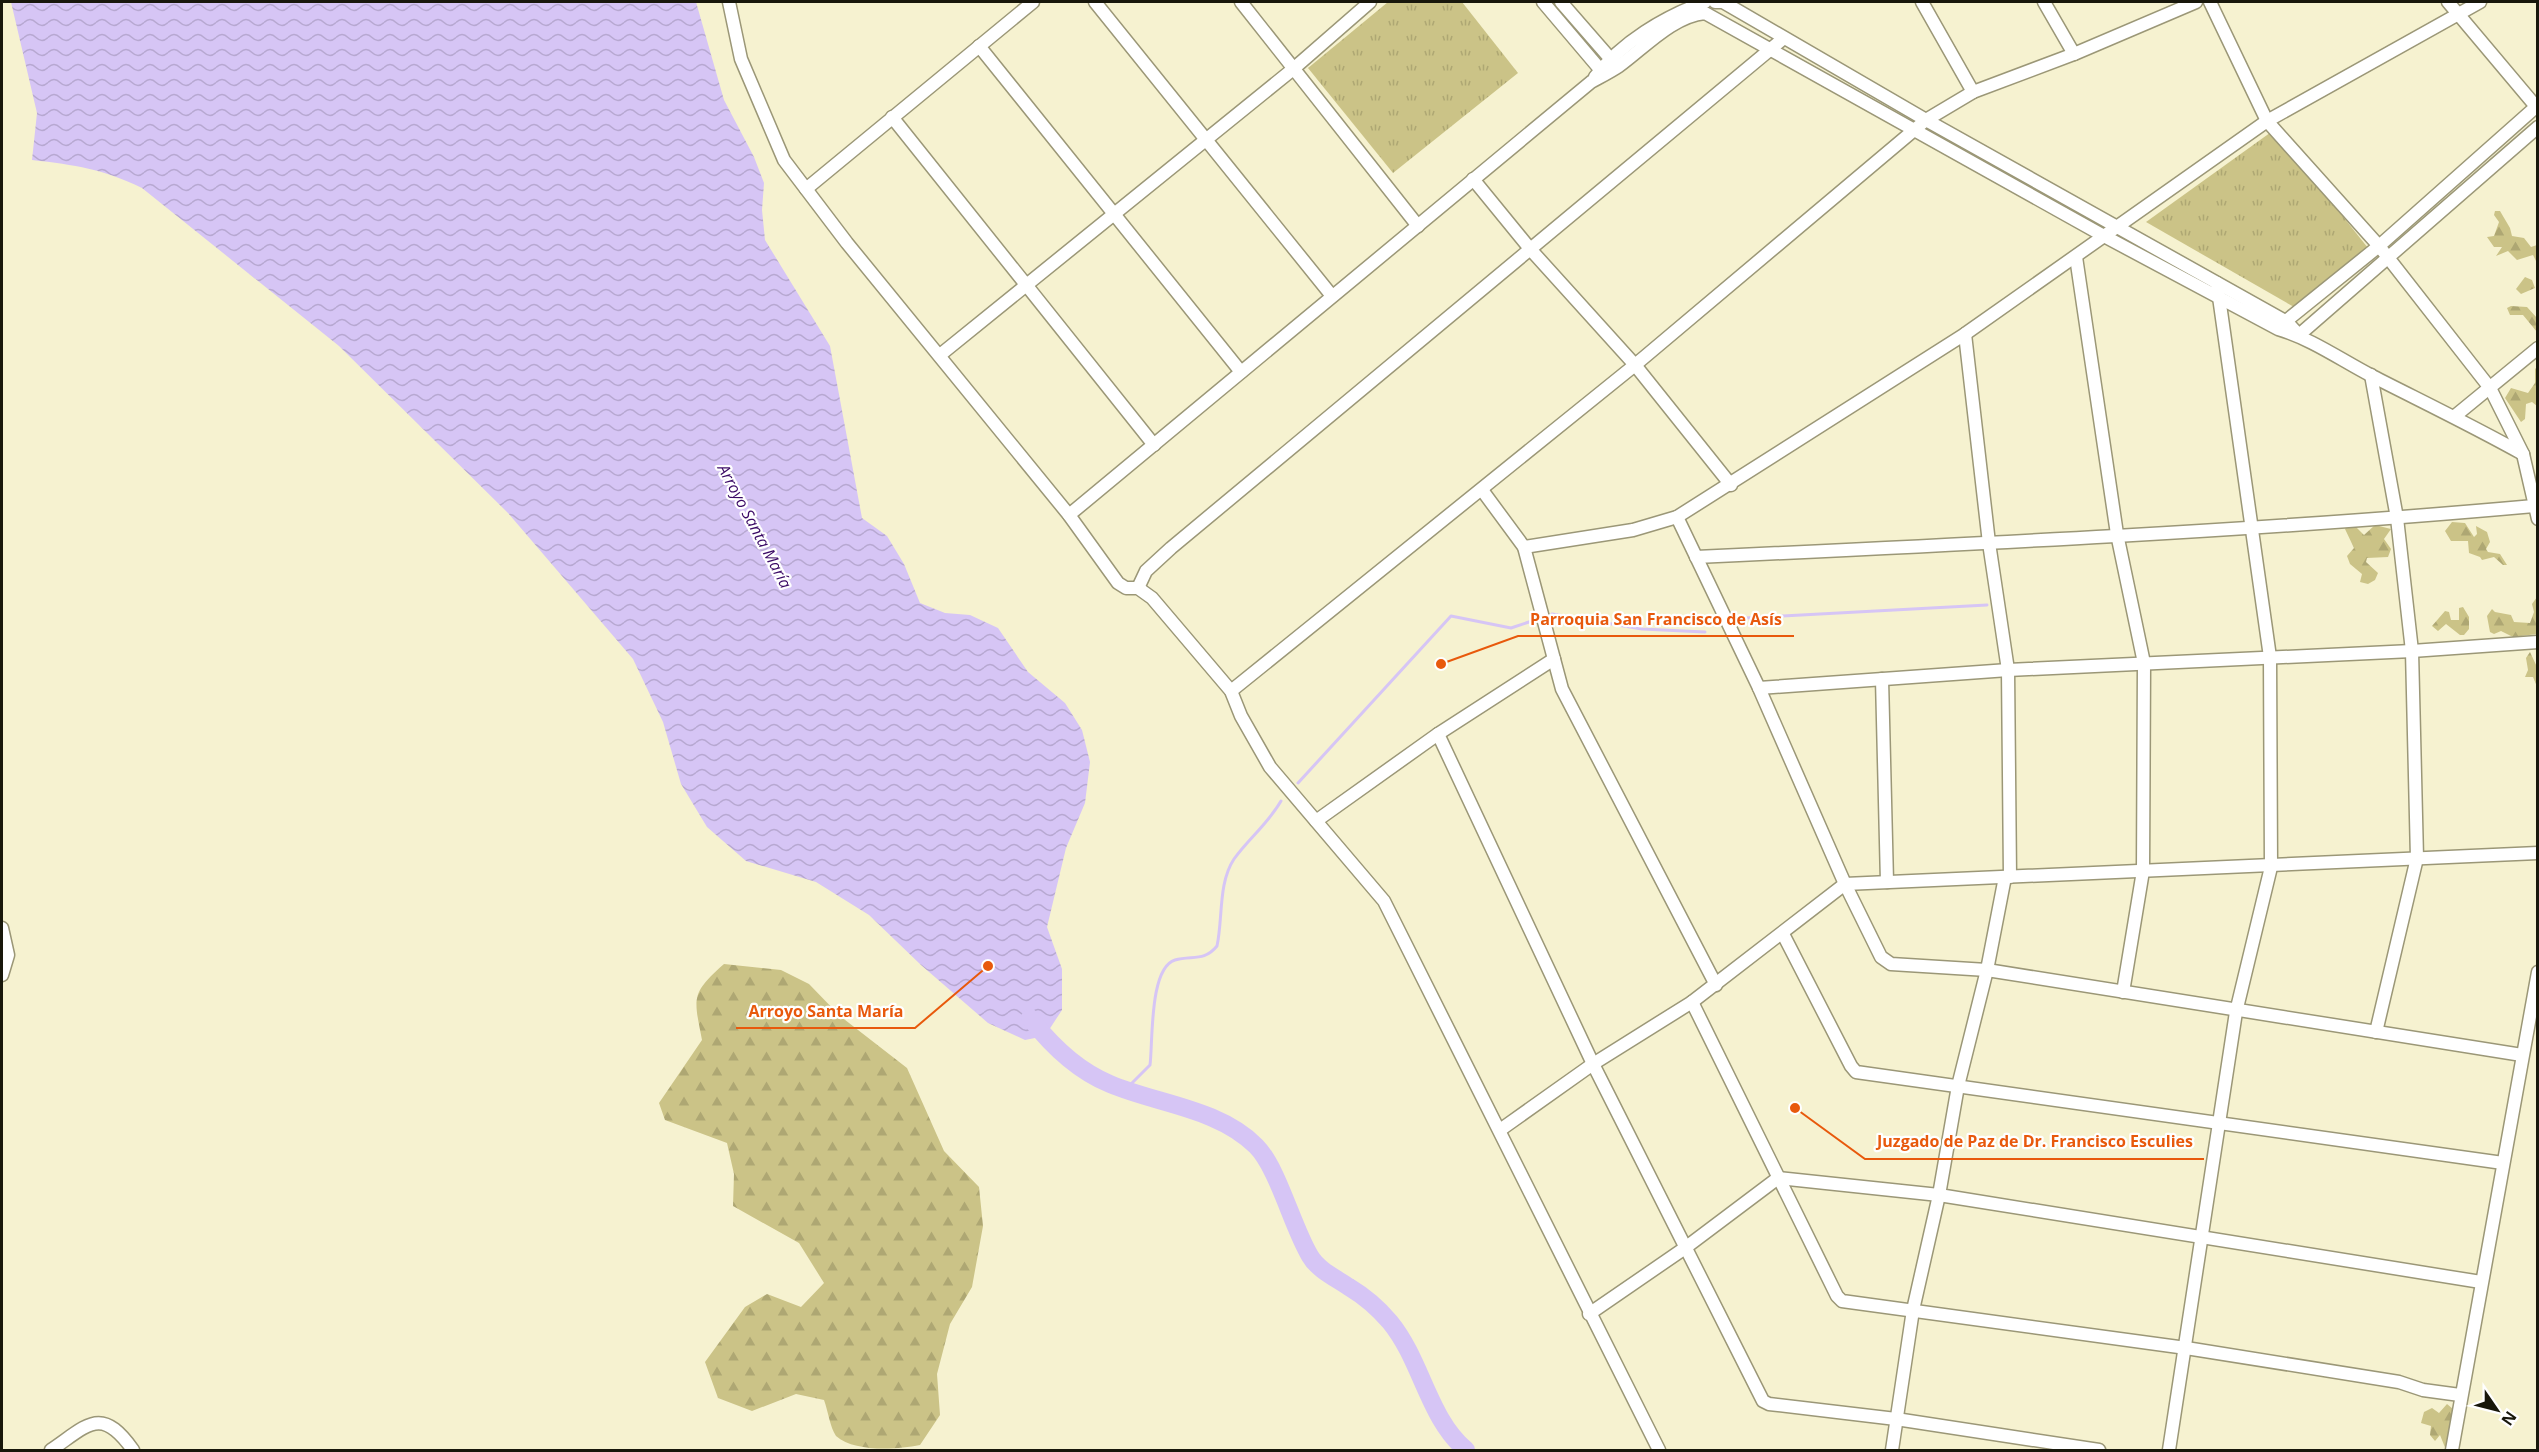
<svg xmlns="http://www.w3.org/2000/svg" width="2539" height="1452" viewBox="0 0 2539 1452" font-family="'Open Sans',sans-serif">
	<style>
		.grass { fill: url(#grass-tufts) }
		.forest { fill: url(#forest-firs) }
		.water { fill: url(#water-waves) }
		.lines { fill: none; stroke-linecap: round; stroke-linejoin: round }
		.stream { stroke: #d6c5f5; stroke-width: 3 }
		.river { stroke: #d6c5f5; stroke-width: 18 }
		.minor-casing { stroke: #9b9777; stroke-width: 15 }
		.minor { stroke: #fff; stroke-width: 12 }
		.labels { text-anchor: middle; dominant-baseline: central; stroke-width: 4.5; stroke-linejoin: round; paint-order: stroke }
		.water-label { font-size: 16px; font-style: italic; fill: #3a0965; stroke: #fff }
		.leader { fill: none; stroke: #e8590c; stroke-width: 2 }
		.callout-dot { fill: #e8590c; stroke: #fff; stroke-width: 2 }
		.callout-label { font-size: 16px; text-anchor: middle; font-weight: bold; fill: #e8590c; stroke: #fff; stroke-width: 4.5; stroke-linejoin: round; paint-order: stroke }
	</style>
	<defs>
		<pattern id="grass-tufts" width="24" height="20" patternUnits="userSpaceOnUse" patternTransform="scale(1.5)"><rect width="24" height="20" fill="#cbc387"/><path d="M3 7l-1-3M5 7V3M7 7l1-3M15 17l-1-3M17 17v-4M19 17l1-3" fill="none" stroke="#aea773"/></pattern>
		<pattern id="forest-firs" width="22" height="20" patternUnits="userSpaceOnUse" patternTransform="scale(1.5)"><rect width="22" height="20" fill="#cbc387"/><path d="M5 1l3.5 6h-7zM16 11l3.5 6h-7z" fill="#aea773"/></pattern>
		<pattern id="water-waves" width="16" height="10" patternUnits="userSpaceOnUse" patternTransform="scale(1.5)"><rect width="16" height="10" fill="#d6c5f5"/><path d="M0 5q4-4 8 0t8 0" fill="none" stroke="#b7a8d1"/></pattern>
	</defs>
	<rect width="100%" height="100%" fill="#f6f2d0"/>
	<g class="grass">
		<path d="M1388 2H1462L1518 73 1393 173 1308 68Z"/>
		<path d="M2274 130 2368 248 2294 307 2146 222Z"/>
	</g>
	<g class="forest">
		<path d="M2495 211H2500L2510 228 2512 236 2524 238 2531 247 2537 245V263L2533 255 2517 260 2508 251 2496 256 2502 247H2494L2487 237 2494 236 2499 222 2494 215Z"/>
		<path d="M2525 277 2532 280 2535 288 2521 294 2516 289Z"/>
		<path d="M2511 306 2527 307 2537 318V332L2523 315H2510L2507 308Z"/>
		<path d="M2537 367V406L2532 402 2526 404 2525 419 2521 422 2505 398 2511 388 2528 393 2535 383V369Z"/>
		<path d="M2452 522 2465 523 2474 537 2477 534 2476 526 2487 532 2490 542 2486 549 2488 552 2500 554 2507 565H2503L2494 557 2482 560 2480 557 2469 553 2468 541H2451L2445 531Z"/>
		<path d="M2348 525 2355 526 2364 535 2375 525 2391 529 2384 539 2391 549 2388 557 2367 558 2366 562 2378 573 2375 580 2368 584 2360 582 2362 574 2350 564 2347 556 2354 548 2345 529Z"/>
		<path d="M2537 597V634L2513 637 2501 631 2494 634 2490 632 2487 616 2492 609 2495 612 2511 615 2514 622 2530 623 2534 612 2532 604Z"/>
		<path d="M2463 607 2469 617V629L2464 635H2460L2446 624 2438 631 2432 626 2445 611 2449 612 2451 620H2459V608Z"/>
		<path d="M2530 652 2537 667 2536 684 2533 677H2525L2528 670 2526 658Z"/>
		<path d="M724 964 781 970 809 984 840 1016 907 1068 944 1151 979 1187 983 1226 972 1287 950 1324 937 1374 940 1415 920 1445C895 1450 854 1452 836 1436 830 1427 828 1411 824 1400L796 1394 752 1411 718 1398 705 1362 745 1307 767 1294 801 1307 824 1283 799 1243 733 1206 734 1174 727 1143 665 1120 659 1103 702 1040C694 998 690 994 724 964Z"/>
		<path d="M2447 1404 2453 1409 2449 1449 2446 1450 2440 1435 2435 1441 2430 1435 2431 1426 2421 1423 2424 1412 2432 1408 2439 1413Z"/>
	</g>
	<path class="water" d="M11 2H696L724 100 754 157 764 183 762 210 765 240 830 346 862 518 887 536 904 564 920 603 945 613 970 615 998 628 1028 672 1065 703 1082 730 1090 762 1085 803 1066 848 1047 927 1062 969V1010L1045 1036 1025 1040 988 1023 921 965 869 915 816 882 746 861 707 827 681 784 663 722 633 659 508 513 339 346 142 188C102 169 76 165 32 160L37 113Z"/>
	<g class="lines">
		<g class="stream">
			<path d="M1552 614 1642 629 1705 632"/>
			<path d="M1745 618 1987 605"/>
			<path d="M1298 783 1451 616 1511 628 1538 619"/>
			<path d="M1126 1089 1150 1065C1153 1042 1149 968 1175 960 1192 955 1204 962 1217 946 1223 919 1218 883 1234 859 1249 838 1267 825 1281 801"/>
		</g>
		<path class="river" d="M1030 1018C1051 1045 1078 1071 1110 1084 1157 1104 1218 1108 1256 1146 1278 1168 1292 1226 1310 1256 1318 1270 1336 1278 1349 1287 1364 1296 1379 1309 1390 1322 1422 1361 1428 1418 1466 1450"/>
		<defs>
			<g id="minor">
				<path d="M729 2 741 59 784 160 847 243 1069 515 1118 583 1126 588H1138L1152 598 1231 691 1241 716 1270 767 1384 901 1659 1450"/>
				<path d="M1095 2 1332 296"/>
				<path d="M1241 2 1418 226"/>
				<path d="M1543 2 1604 74"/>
				<path d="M1561 2 1615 64"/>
				<path d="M1715 2H1723L1926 120 2287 322 2299 335"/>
				<path d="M1922 2 1973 92"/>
				<path d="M2044 2 2074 54"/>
				<path d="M2210 2 2267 121 2379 246 2490 388 2523 454 2538 519"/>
				<path d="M2448 2 2538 109"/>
				<path d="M979 46 1241 372"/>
				<path d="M1595 77C1622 42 1664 17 1705 2"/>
				<path d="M892 117 1154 445"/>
				<path d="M1473 179 1531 250 1635 365 1731 485"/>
				<path d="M806 189 1033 2"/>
				<path d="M2076 257 2117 534 2144 663 2143 871 2123 992"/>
				<path d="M2281 325 2379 246 2538 105"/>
				<path d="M1965 334 1989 543 2008 670 2010 877"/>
				<path d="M2299 335 2538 127"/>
				<path d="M940 355 1292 70 1370 2"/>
				<path d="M2371 375 2397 518 2412 651 2417 858 2376 1032"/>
				<path d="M2455 416 2538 348"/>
				<path d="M1482 490 1524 547 1562 689 1716 985"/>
				<path d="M1069 515 1591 82C1600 77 1610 72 1619 66 1645 47 1673 16 1705 13L2104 236 2278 329C2312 339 2341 360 2372 376 2423 402 2473 426 2523 454"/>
				<path d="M1677 517 1759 688 1845 884 1881 957 1891 964 1987 970 2522 1055"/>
				<path d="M1524 547 1633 530 1677 517 1965 334 2267 121 2480 2"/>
				<path d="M1696 557C1976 544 2256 531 2534 506L2538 503"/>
				<path d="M1138 588 1146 571 1171 548 1784 38"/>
				<path d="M1882 679 1887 882"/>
				<path d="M1759 688 2008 670 2412 651 2538 642"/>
				<path d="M1231 691 1635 365 1926 120 1973 92 2074 54 2196 2"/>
				<path d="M1438 734 1593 1064 1763 1401 1769 1404 1896 1419 2099 1450"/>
				<path d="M1316 821 1438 734 1554 659"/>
				<path d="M2 928 8 955 2 975"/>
				<path d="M1783 934 1851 1066 1856 1072 2503 1163"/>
				<path d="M1692 1002 1837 1296 1842 1301 2186 1348 2399 1382 2423 1390 2460 1395"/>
				<path d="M1500 1130 1593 1064 1692 1002 1845 884 2538 853"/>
				<path d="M1589 1314 1685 1248 1778 1178 1939 1195 2481 1282"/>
				<path d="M51 1450C88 1425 101 1405 133 1450"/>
				<path d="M1892 1450 1913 1310 1939 1195 1958 1086 1987 970 2005 877"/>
				<path d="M2169 1450 2236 1012 2271 867 2270 657 2217 283"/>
				<path d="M2452 1450 2538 972"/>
			</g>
		</defs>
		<use href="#minor" class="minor-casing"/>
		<use href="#minor" class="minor"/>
	</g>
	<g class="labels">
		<g class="water-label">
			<text transform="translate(755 526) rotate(62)">Arroyo Santa María</text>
		</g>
	</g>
	<path class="leader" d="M1441 664L1518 636H1794M988 966L915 1028H736M1795 1108L1865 1159H2204"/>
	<g class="callout-dot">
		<circle cx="1441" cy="664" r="6"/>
		<circle cx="988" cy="966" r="6"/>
		<circle cx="1795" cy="1108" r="6"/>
	</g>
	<g class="callout-label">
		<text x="1656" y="625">Parroquia San Francisco de Asís</text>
		<text x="826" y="1017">Arroyo Santa María</text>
		<text x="2035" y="1147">Juzgado de Paz de Dr. Francisco Esculies</text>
	</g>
	<rect width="2539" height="1452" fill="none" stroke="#18170b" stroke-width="6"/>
	<g transform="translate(2497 1410) rotate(125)" stroke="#ffffff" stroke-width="4.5" paint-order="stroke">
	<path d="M0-4.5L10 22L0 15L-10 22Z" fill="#18170b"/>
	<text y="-9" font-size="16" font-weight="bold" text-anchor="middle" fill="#18170b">N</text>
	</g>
</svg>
